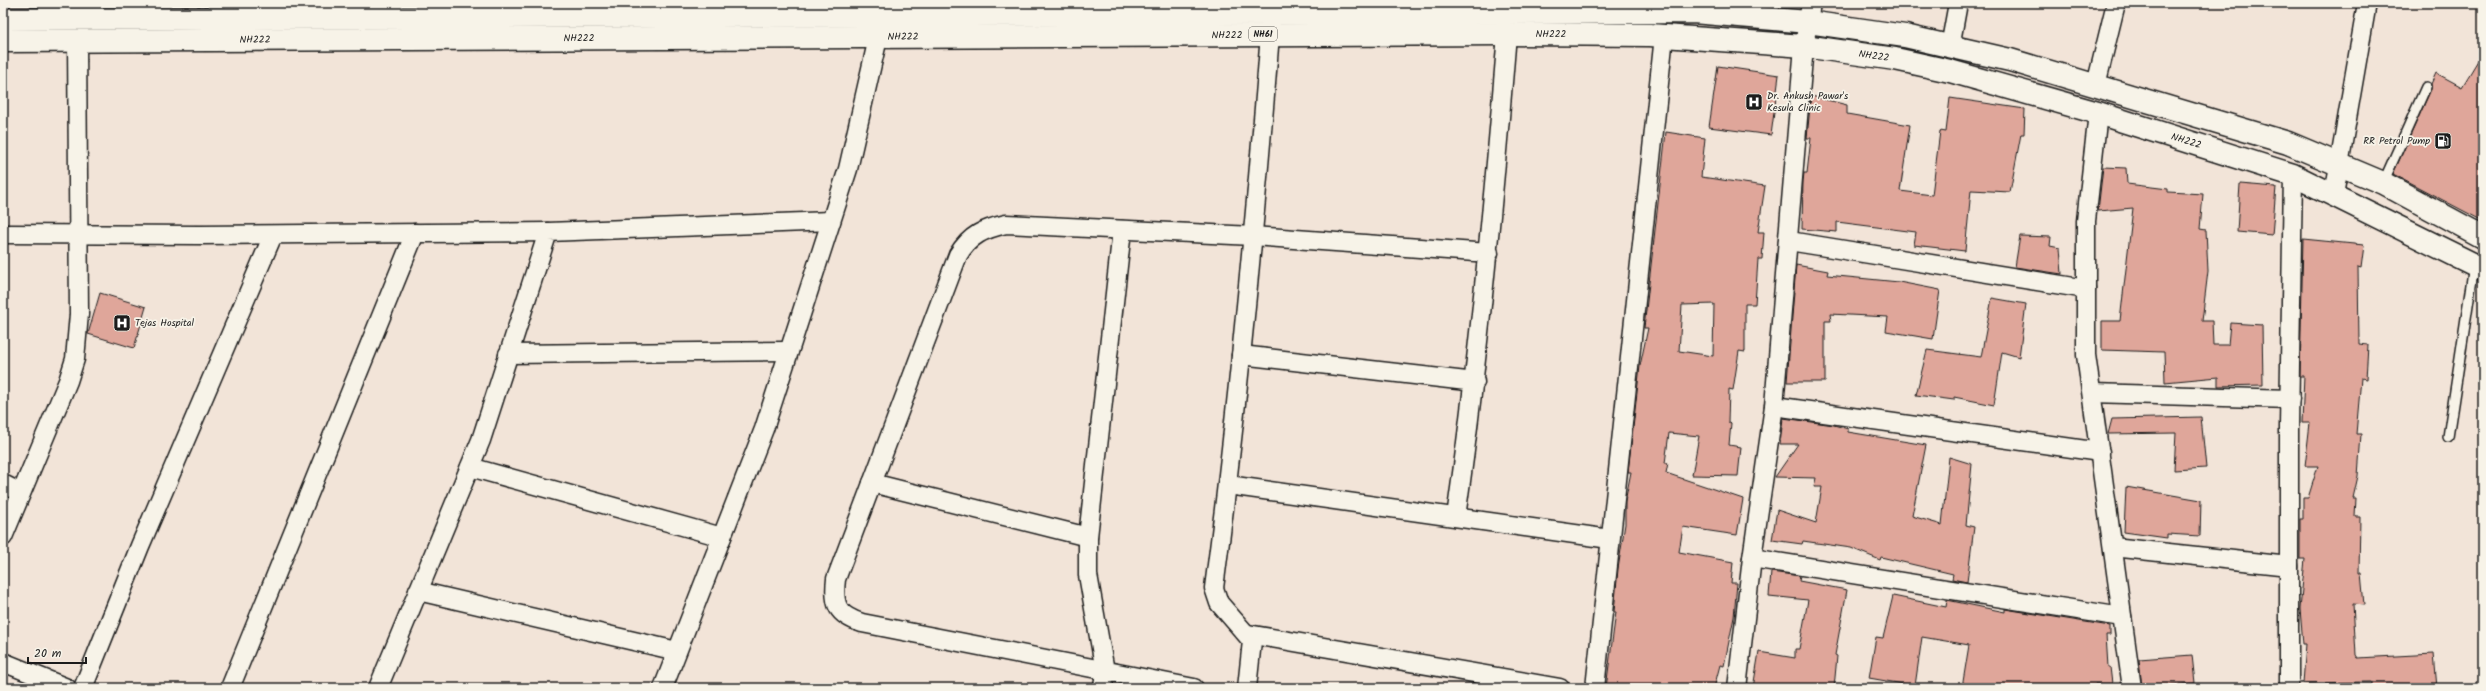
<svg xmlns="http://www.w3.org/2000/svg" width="2486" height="691" viewBox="0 0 2486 691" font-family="Kalam,sans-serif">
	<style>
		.building { fill: #dfa69a; stroke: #1c1c1c; fill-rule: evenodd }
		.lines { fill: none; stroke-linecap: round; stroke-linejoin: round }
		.lane-casing { stroke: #1c1c1c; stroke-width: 12 }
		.street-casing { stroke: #1c1c1c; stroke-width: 21 }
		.highway-casing { stroke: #1c1c1c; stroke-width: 25 }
		.lane { stroke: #f7f3e8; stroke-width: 9 }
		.street { stroke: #f7f3e8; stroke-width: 18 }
		.highway { stroke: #f7f3e8; stroke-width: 22 }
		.labels { text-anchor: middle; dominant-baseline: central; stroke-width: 3.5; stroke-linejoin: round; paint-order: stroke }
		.shield { fill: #f7f3e8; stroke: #5e5c59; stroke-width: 1 }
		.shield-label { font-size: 9px; font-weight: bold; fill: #1c1c1c }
		.street-label { font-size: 10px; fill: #1c1c1c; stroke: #f7f3e8 }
		.poi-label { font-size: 10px; fill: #1c1c1c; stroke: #f7f3e8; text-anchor: start }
	</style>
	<rect width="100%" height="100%" fill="#f2e4d8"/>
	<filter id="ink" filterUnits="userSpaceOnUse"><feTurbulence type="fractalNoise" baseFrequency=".025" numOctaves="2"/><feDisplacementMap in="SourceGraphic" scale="8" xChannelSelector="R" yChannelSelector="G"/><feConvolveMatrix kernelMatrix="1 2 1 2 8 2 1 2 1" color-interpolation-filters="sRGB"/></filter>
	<g filter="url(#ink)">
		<g class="building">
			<path d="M2483 52V221L2393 174 2431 89V84L2436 73 2462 87Z"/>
			<path d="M1718 66 1779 75 1771 135 1709 127Z"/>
			<path d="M1811 96 1847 105V114L1910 125 1900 191 1932 195 1940 131 1946 132 1950 98 2025 109 2024 134H2021L2010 192 1971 190 1965 251 1914 245 1916 232 1837 222V232L1802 229 1803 181 1804 173H1807L1811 138H1807Z"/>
			<path d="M1666 132 1705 138 1701 177 1765 186 1758 232H1764L1762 259H1758L1755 304H1745V352L1739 351 1733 390 1729 389 1728 422 1731 423 1729 445 1741 447 1738 476 1692 475 1699 436 1669 433 1665 463H1668L1666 473 1743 499 1737 535 1683 527 1679 552 1733 562 1731 583H1737L1734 617 1724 666 1720 665 1714 688H1606L1616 612H1614L1618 569 1625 524V502L1631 472H1628L1640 366 1648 328H1644ZM1714 304 1713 356 1679 351 1682 305Z"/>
			<path d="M2103 167 2126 168 2127 184 2168 189V192L2203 194 2200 229 2206 230 2208 271 2202 321H2212L2213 345H2228L2230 323 2262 325 2263 385 2218 386V377L2165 382 2164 352 2102 350V321H2120L2133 208 2098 211Z"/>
			<path d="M2240 184 2276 187 2272 235 2237 232Z"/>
			<path d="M2020 236 2051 237 2050 246 2060 248 2062 274 2015 267Z"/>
			<path d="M2303 239 2364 245 2361 268 2358 267 2359 344 2368 345 2366 379 2361 378 2356 434H2361L2358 476 2353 498H2356L2355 517H2360L2359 573H2361L2364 605 2353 604 2356 655 2358 658 2434 654 2437 688H2372V682L2303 683 2306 644H2303L2300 609 2305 559H2300V519H2303V498H2308L2318 466H2305L2310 423H2302L2304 376H2300Z"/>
			<path d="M1796 265 1828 271 1827 275 1899 282 1940 290 1933 339 1886 331 1888 317 1830 314 1831 321H1825V382H1787Z"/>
			<path d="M100 293 146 307 134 348 88 334Z"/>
			<path d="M1992 298 2026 304 2019 357 2002 352 1994 405 1954 397V400L1916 395 1927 350 1981 357Z"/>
			<path d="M2201 417 2206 468 2174 470 2176 433 2108 434 2112 419Z"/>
			<path d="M1783 418 1834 425 1848 429V432L1926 445 1912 516 1942 525 1949 457 1972 464 1966 525 1974 527 1967 582 1952 579 1953 574 1881 557 1880 560 1851 548 1803 541 1802 544 1772 540 1777 510 1816 523 1822 487H1814L1816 478 1775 477 1798 444H1780Z"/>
			<path d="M2126 487 2201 500 2200 536 2167 534V538L2124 532Z"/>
			<path d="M1771 572 1800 576 1799 581 1847 590 1835 655 1837 656 1834 688H1753L1759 652 1795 658V649H1799L1808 600 1769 596Z"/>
			<path d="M1893 596 1946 607 1947 600 2005 612V609L2110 626V635H2106L2108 667H2110L2112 684H2095V688H1962L1969 645 1922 637 1915 686 1869 678 1876 637 1883 638Z"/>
			<path d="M2192 655 2195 683 2142 688 2139 659Z"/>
		</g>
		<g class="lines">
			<defs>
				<g id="lane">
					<path d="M2383 183 2426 87"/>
					<path d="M2448 437 2474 265"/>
				</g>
				<g id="street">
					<path d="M1950 47 1958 3"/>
					<path d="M2096 85 2116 3"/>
					<path d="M2098 113 2086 221V355L2132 688"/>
					<path d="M2334 194 2367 3"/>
					<path d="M3 234 200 235 548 232"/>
					<path d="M1789 241 2086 289"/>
					<path d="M508 354 789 351"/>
					<path d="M1241 355 1475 382"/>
					<path d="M2092 393 2290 399"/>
					<path d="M1774 406 2100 452"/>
					<path d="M470 467 722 537"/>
					<path d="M872 483 1088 537"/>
					<path d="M3 484 21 493"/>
					<path d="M1228 485 1610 539"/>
					<path d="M1456 517C1479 356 1494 195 1507 34"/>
					<path d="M3 537 68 381 75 359 79 314 77 40"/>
					<path d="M2113 547 2289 566"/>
					<path d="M1752 558 2122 617"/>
					<path d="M418 591 677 651"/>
					<path d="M1248 634 1560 688"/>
					<path d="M3 662 67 688"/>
					<path d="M83 688 140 546 273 235"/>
					<path d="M230 688 415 233"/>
					<path d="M378 688 481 440 548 232 831 221"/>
					<path d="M663 688 764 429 848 169 878 38"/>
					<path d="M1103 688 1105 671 1088 575V537L1122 230"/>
					<path d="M1194 688 862 623C837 615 833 605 836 579L958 255C970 235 984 229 1006 224L1253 236 1489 253"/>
					<path d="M1247 688 1252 641 1219 603 1214 588C1239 400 1256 211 1271 22"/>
					<path d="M1595 688 1664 36"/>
					<path d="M1737 688 1752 558 1774 406 1804 46 1811 3"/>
					<path d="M2289 688V427L2293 175"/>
				</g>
				<g id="highway">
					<path d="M3 19 1693 12 1808 22 1905 36 2010 60 2288 143 2383 183 2483 237"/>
					<path id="s1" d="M3 41 1507 34 1650 35 1804 46 1895 59 1950 71 2098 113 2293 175 2483 269"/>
				</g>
			</defs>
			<use href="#lane" class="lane-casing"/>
			<use href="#street" class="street-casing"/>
			<use href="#highway" class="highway-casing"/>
			<use href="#lane" class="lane"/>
			<use href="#street" class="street"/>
			<use href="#highway" class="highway"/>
		</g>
	</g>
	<defs>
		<symbol id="hospital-square" viewBox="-11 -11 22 22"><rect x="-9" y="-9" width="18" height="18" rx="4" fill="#1c1c1c" stroke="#f7f3e8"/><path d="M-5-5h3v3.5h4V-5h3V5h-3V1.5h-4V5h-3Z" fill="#fff"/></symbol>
		<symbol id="fuel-square" viewBox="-11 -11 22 22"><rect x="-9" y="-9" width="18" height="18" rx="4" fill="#1c1c1c" stroke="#f7f3e8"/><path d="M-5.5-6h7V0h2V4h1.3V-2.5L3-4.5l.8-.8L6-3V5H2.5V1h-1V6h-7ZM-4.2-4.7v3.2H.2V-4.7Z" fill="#fff"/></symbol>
	</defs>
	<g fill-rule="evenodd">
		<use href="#hospital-square" x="1744" y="92" width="20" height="20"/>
		<use href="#fuel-square" x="2433" y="131" width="20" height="20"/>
		<use href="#hospital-square" x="112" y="313" width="20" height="20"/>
	</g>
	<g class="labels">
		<rect class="shield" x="1249" y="27" width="28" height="14" rx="3"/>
		<g class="shield-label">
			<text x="1263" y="34">NH61</text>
		</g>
		<g class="street-label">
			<text stroke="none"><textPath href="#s1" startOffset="1224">NH222</textPath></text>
			<text stroke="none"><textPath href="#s1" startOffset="1548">NH222</textPath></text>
			<text stroke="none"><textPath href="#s1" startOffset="900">NH222</textPath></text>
			<text stroke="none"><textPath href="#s1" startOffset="252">NH222</textPath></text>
			<text stroke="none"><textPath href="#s1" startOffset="576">NH222</textPath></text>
			<text stroke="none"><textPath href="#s1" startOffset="1872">NH222</textPath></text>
			<text stroke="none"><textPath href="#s1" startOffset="2196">NH222</textPath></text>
		</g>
		<g class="poi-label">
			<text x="1767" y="96">Dr. Ankush Pawar's<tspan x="1767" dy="12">Kesula Clinic</tspan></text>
			<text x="2430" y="141" text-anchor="end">RR Petrol Pump</text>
			<text x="135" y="323">Tejas Hospital</text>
		</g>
	</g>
	<rect width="2486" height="691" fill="none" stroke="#f7f3e8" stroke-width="16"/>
	<rect x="8" y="8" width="2470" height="675" fill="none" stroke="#1c1c1c" stroke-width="1.5" filter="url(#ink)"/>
	<path d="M28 657v6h58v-6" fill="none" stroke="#1c1c1c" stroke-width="2"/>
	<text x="34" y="657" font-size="12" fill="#1c1c1c" stroke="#f7f3e8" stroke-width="3" paint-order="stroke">20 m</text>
</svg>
